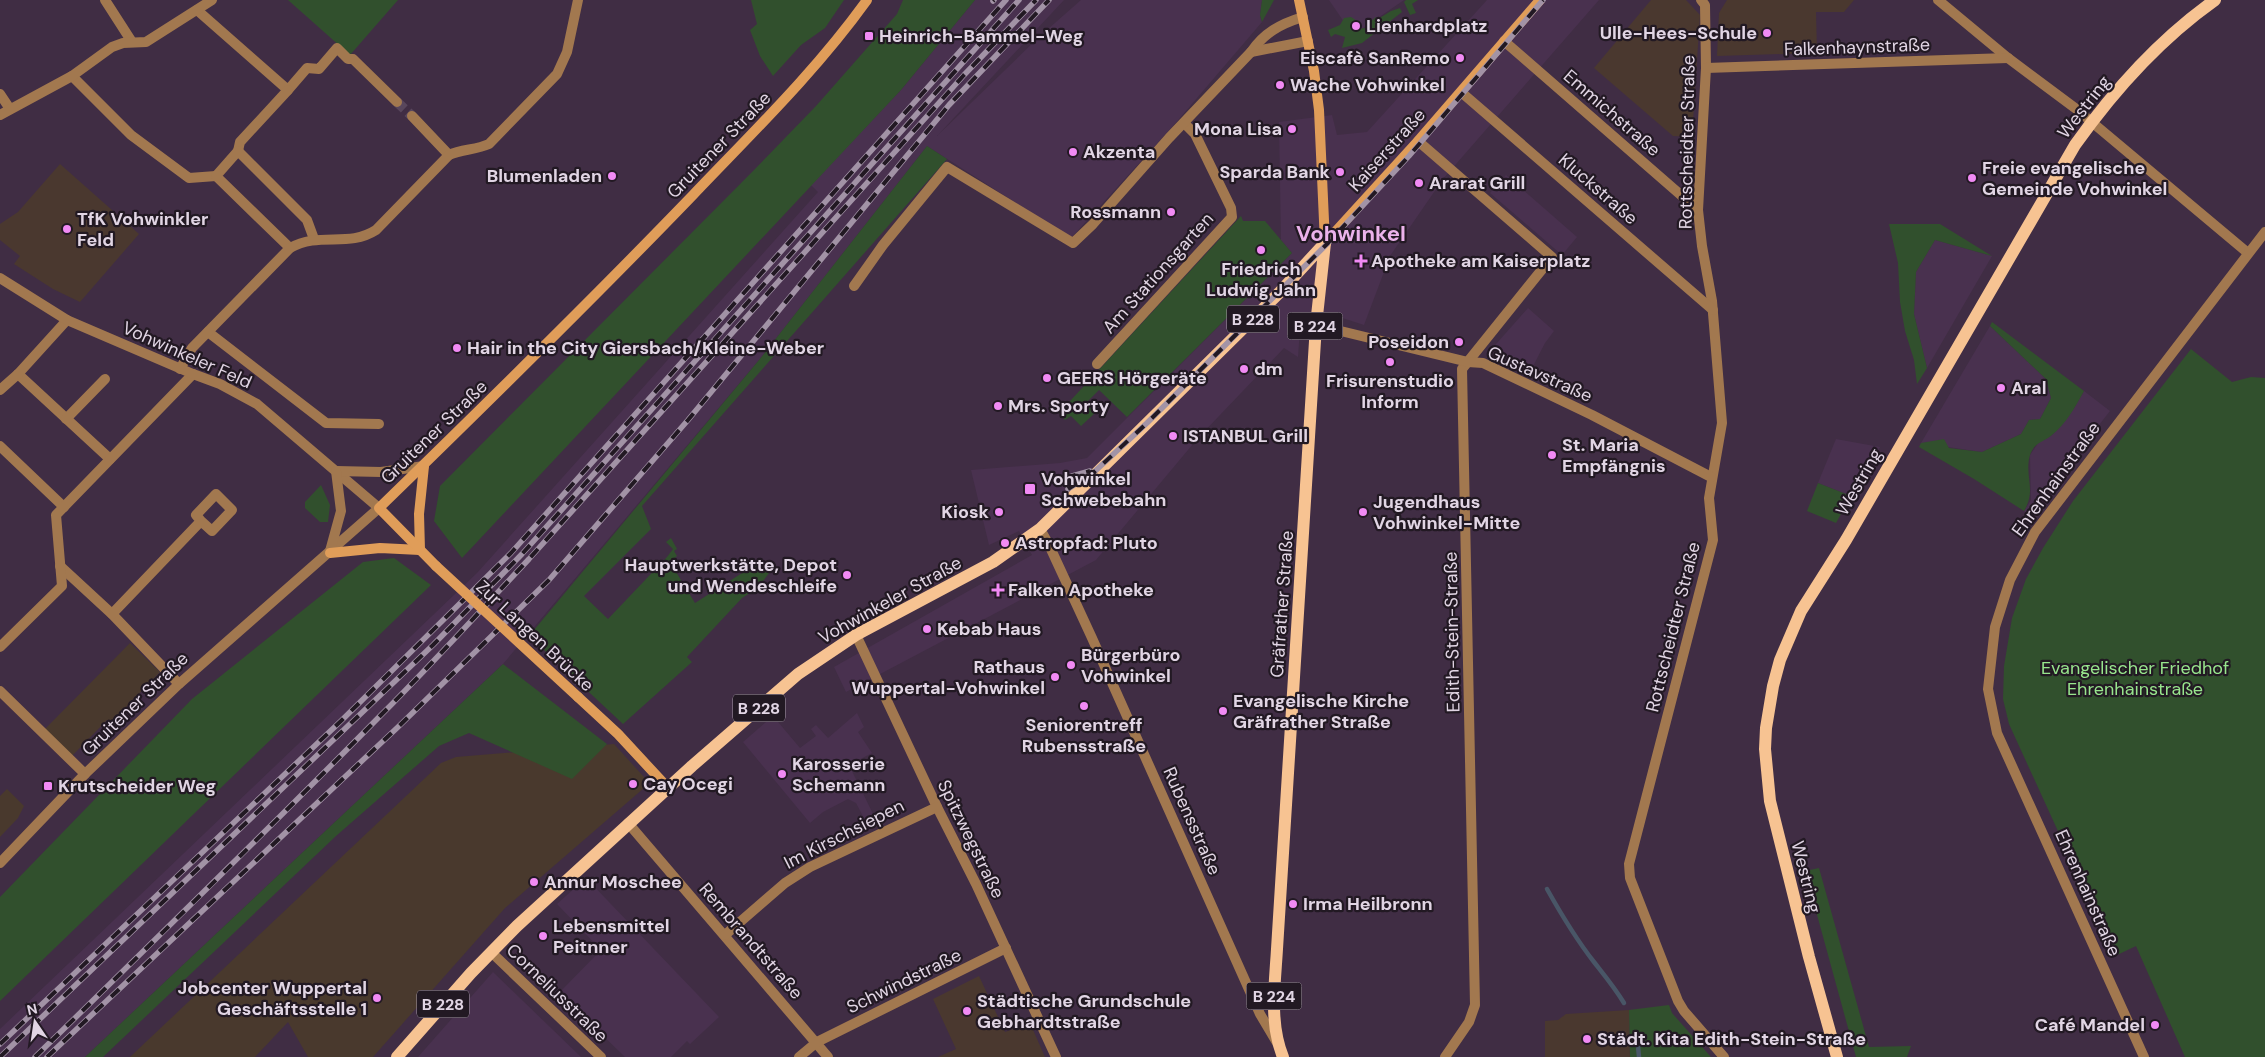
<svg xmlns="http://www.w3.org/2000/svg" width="2265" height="1057" viewBox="0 0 2265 1057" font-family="'DM Sans',sans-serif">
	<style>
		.built { fill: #49314f }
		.industrial { fill: #49392d }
		.education { fill: #4a382f }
		.green { fill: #31502d }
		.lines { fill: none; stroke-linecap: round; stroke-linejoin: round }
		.stream { stroke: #495667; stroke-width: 4.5 }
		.minor-tunnel { stroke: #58465c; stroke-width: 10; stroke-dasharray: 10 5; stroke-linecap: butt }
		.pedestrian { stroke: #a2784f; stroke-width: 10 }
		.minor { stroke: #a2784f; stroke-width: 10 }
		.tertiary { stroke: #a2784f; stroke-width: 10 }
		.secondary { stroke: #e09d59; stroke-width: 10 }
		.primary { stroke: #f7c392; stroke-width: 12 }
		.rail-casing { stroke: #a293a6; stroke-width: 5.5 }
		.rail { stroke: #221923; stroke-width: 4; stroke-dasharray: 11; stroke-linecap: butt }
		.secondary-bridge { stroke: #e09d59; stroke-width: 10 }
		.poi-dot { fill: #f18af4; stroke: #221923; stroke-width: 2 }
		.labels { text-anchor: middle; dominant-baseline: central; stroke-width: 4.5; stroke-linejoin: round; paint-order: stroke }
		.shield { fill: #221923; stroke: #a89daa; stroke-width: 1 }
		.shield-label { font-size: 16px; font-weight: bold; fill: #e1d5e4 }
		.poi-label { font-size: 18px; font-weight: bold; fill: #e1d5e4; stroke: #221923; text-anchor: start }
		.street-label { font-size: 18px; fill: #e1d5e4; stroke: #221923 }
		.park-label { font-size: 18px; fill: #98e58d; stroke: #221923 }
		.district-label { font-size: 22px; font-weight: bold; fill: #ebb2eb; stroke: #221923 }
	</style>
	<rect width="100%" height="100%" fill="#402d44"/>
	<g class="built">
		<path d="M975 0H1064L937 136 1039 37 1081 0H1262L1260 15 1262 22 1173 126 1071 238 927 146 759 360 503 664 85 1057H0V1029L477 573 818 192 811 185 901 90Z"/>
		<path d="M1329 0H1404L1353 35Z"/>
		<path d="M1487 0H1599L1443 179 1390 256 1364 325 1333 315H1301L1298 357 1284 348 1198 438 1096 560 846 692 834 667 1032 555 1019 531 989 545 971 470 1060 463 1087 458 1292 253 1281 240 1279 122 1332 115 1337 135 1367 132Z"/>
		<path d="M1506 175 1577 237 1562 255 1490 193Z"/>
		<path d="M1935 240 1992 256 1927 368 1914 314 1916 272Z"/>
		<path d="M1528 308 1554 331 1545 343 1530 372 1490 355 1489 352Z"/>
		<path d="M1990 326 2046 379 2051 398 2040 419 2029 420 2021 434 1982 452 1921 443Z"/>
		<path d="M2084 391 2110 411 2069 463 2033 517 2024 511 2031 500 2030 455 2039 442 2052 435 2074 408Z"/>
		<path d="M1836 439 1880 447 1851 496 1818 483Z"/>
		<path d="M857 713 864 727 858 732 872 753 849 765 877 822 868 826 856 803 848 799 823 812 810 823 743 742 773 716 800 748 816 736 811 729 816 725 828 738Z"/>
		<path d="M586 878 719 1017 690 1044 687 1041 671 1057H625L559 993 601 950 557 904Z"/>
		<path d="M493 972 581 1057H418Z"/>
	</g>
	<g class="industrial">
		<path d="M130 643 160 672 111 723 107 720 72 756 45 729Z"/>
		<path d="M614 744 644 777 646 784 644 788 505 908 373 1057H308L288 1022 255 1057H130L441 763 456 757Z"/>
		<path d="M7 789 24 806 18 818 0 837V796Z"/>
	</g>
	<g class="education">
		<path d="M1651 0H1686L1700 15 1692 137 1673 136 1594 68Z"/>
		<path d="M1727 0H1854L1844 12H1816L1817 53 1717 56 1719 13Z"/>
		<path d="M60 164 139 234 80 302 53 289 14 264 20 256 0 240V224L18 212Z"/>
		<path d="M979 976 1005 1032 1030 1023 1045 1057H938L956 1049 933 999Z"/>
		<path d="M1629 1010 1630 1057H1545V1021L1558 1020 1566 1014Z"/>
	</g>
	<g class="green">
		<path d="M288 0H398L350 55Z"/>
		<path d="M751 0H844L825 28 801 45 773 76 760 56 750 30 757 24Z"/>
		<path d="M903 0H975L901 90 462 558 434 521 440 486 755 169 816 106 897 14Z"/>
		<path d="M1262 0H1274L1262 22 1260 15Z"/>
		<path d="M1406 0H1418L1412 4 1416 13 1410 15 1404 2Z"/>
		<path d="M1400 8 1402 12 1362 43 1342 48 1345 37 1335 34 1331 37 1328 30 1340 25 1344 18 1351 17 1357 21 1359 29 1365 28 1367 30 1372 27 1370 22 1376 17 1378 19 1391 11Z"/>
		<path d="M927 146 947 159 642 506 651 529 584 596 608 619 667 557 673 549 666 542 671 538 677 549 674 551 677 556 670 562 695 603 761 561 775 565 758 588 742 598 687 657 692 662 623 724 529 636 759 360Z"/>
		<path d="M1241 216 1243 221H1265L1292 253 1127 417 1099 390 1086 403 1095 413 1081 426 1071 416 1065 420 1059 413Z"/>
		<path d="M1889 224H1940L1992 256 1935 240 1916 272 1914 314 1927 368 1917 384 1914 360 1905 331 1900 302 1898 263Z"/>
		<path d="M1992 322 2084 391C2076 406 2065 425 2052 435 2043 443 2035 441 2030 455 2024 476 2037 490 2024 511L1974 479 1919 447 1921 443 1944 439 1949 448 1982 452 2021 434 2029 420 2040 419 2051 398 2046 379 1990 326Z"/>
		<path d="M2191 349 2232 382 2251 377 2265 378V1057H2185L2136 946 2115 956 2009 724 2003 699 2004 666 2012 618 2026 579 2043 548 2073 501Z"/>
		<path d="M1818 483 1851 496 1836 523 1807 511Z"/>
		<path d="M321 485 330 505 328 522H320L305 508V502Z"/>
		<path d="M394 558 431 585 0 1001V897L192 699 363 562Z"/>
		<path d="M503 664 607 744 572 779 469 733 439 746 336 836 103 1057H85Z"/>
		<path d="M1819 868 1869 1047 1911 1046 1907 1057H1856L1805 871Z"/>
		<path d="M1669 1005 1672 1013 1711 1057H1630L1629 1010Z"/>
	</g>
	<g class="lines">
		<g class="stream">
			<path d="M1547 889C1561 914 1576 939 1594 962 1605 976 1615 988 1624 1003"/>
			<path d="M1637 1034 1639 1057"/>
		</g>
		<path class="minor-tunnel" d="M397 102 412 116"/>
		<path class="pedestrian" d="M1097 364 1232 217 1231 208 1195 134 1184 123"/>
		<g class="minor">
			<path d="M105 0 132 42"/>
			<path d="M1701 0 1705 5 1706 68 1698 210 1702 246 1712 301 1722 423 1709 498 1713 540 1629 864 1630 878 1678 1001 1684 1011 1724 1057"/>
			<path d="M1938 0 2008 58 2075 108 2248 253"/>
			<path d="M197 10 288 90 307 68 319 69 337 48 348 59H353L397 102"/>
			<path d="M1504 41 1698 210"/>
			<path d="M1251 52 1308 41"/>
			<path d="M1706 68 2008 58"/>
			<path d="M72 76 131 135 189 178 216 176"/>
			<path d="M1461 92 1713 310"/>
			<path d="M0 94 10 109"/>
			<path d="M0 115 72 76 112 47 123 43 146 42 212 0"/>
			<path d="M412 116 449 155"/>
			<path d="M1418 141 1552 257 1462 369 1475 1005 1469 1022 1445 1057"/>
			<path d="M238 151 240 142 288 90"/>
			<path d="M290 248 216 176 238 151 307 220 314 239"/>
			<path d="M854 286 883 245 947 167 1073 243 1093 224 1169 138 1251 52C1264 33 1280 24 1303 17"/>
			<path d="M1316 325 1468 362 1483 363 1592 415 1711 477"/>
			<path d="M208 332 326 423 379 424"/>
			<path d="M180 369 192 348 290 248C320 231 348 248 376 230L449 155C462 149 476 150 489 144L557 74 567 52 578 0"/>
			<path d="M18 374 110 459"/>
			<path d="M0 390 18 374 67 320"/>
			<path d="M66 419 105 379"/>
			<path d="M0 446 64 507"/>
			<path d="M1040 529 1049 545 1092 638 1260 1014 1276 1041"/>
			<path d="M60 566 112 614 179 684"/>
			<path d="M112 614 201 521 212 531 232 510 216 494 196 515 201 521"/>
			<path d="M856 635 937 807 976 884 1056 1057"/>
			<path d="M0 647 62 586 56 515 193 374"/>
			<path d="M0 691 85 774"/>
			<path d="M628 823 828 1057"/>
			<path d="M725 935 785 883 810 867 937 807"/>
			<path d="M491 952 601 1057"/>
			<path d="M799 1057 817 1042 1006 948"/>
			<path d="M2144 1057 1997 733 1988 689 1995 627 2010 580 2035 532 2265 232"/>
		</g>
		<g class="tertiary">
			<path d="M0 278 67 320 193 374 220 384 257 404 379 508 179 684 85 774 0 863"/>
			<path d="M336 471 381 472 424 466"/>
			<path d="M330 551 341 511 336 471"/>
		</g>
		<g class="secondary">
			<path d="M1299 0 1314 71 1319 110 1325 243"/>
			<path d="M1325 243 1418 141 1540 0"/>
			<path d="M420 550 419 514 424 466"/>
			<path d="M330 553 380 548 420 550"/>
			<path d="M436 566 379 508C485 405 590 302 693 195 753 132 816 71 867 0"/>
			<path d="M578 697 618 734 668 788"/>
		</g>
		<g class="primary">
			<path d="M397 1057 471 973 517 926 692 766 798 674 856 635 993 562 1040 529 1279 293 1325 243"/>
			<path d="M1283 1057C1269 1023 1275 984 1277 949L1316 325 1325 243"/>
			<path d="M1837 1057 1809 957 1770 801 1765 749 1766 728 1773 686 1780 660 1801 611 1846 540 2075 145C2114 90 2160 39 2215 0"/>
		</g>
		<defs>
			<g id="rail">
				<path d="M993 1 994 0"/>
				<path d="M1065 478 1090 471"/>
				<path d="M1068 489 1092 474 1147 423 1328 243 1409 156 1543 0"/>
				<path d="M0 1044 342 720 511 553 1006 0"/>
				<path d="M0 1057 433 645 522 554 1019 0"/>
				<path d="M35 1057C151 944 267 831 381 715 432 664 480 611 529 559L964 75 1036 0"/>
				<path d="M47 1057 398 727 549 580 688 420 949 105 1049 0"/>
			</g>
		</defs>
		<use href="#rail" class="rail-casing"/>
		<use href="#rail" class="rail"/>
		<path class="secondary-bridge" d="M436 566 578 697"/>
	</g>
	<g class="poi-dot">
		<circle cx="1356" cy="26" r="5"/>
		<circle cx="1767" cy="33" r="5"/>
		<rect x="864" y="31" width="10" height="10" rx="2.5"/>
		<circle cx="1460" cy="58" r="5"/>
		<circle cx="1280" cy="85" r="5"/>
		<circle cx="1292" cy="129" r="5"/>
		<circle cx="1073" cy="152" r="5"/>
		<circle cx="1340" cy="172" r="5"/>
		<circle cx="612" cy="176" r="5"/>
		<circle cx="1972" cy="178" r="5"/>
		<circle cx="1419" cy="183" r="5"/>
		<circle cx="1171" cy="212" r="5"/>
		<circle cx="67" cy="229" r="5"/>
		<circle cx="1261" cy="250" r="5"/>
		<path d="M1358.5 253.5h5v5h5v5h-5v5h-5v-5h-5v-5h5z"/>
		<circle cx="1459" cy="342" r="5"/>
		<circle cx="457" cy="348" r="5"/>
		<circle cx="1390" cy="362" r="5"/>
		<circle cx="1244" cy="369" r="5"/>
		<circle cx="1047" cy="378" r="5"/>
		<circle cx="2001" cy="388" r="5"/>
		<circle cx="998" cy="406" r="5"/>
		<circle cx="1173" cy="436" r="5"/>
		<circle cx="1552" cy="455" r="5"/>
		<rect x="1024" y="483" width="12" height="12" rx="2.5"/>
		<circle cx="999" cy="512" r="5"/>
		<circle cx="1363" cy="512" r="5"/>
		<circle cx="1005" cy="543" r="5"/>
		<circle cx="847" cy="575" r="5"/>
		<path d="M995.5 582.5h5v5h5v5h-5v5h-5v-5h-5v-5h5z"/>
		<circle cx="927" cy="629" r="5"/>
		<circle cx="1071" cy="665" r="5"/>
		<circle cx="1055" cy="677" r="5"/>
		<circle cx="1084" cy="706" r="5"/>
		<circle cx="1223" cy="711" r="5"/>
		<circle cx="782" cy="774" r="5"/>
		<circle cx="633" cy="784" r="5"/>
		<rect x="43" y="781" width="10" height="10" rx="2.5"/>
		<circle cx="534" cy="882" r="5"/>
		<circle cx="1293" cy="904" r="5"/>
		<circle cx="543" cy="936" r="5"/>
		<circle cx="377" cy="998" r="5"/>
		<circle cx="967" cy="1011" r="5"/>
		<circle cx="2155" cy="1025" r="5"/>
		<circle cx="1587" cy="1039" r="5"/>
	</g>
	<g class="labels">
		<g class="shield">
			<rect x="1227" y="305.5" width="52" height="27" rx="4"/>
			<rect x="1287.5" y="312.5" width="55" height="27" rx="4"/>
			<rect x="733" y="694.5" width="52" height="27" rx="4"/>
			<rect x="1246.5" y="982.5" width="55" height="27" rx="4"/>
			<rect x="417" y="990.5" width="52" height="27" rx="4"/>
		</g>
		<g class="shield-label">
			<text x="1253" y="319">B 228</text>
			<text x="1315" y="326">B 224</text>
			<text x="759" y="708">B 228</text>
			<text x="1274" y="996">B 224</text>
			<text x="443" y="1004">B 228</text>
		</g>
		<g class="poi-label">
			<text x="1366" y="26">Lienhardplatz</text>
			<text x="1757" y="33" text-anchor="end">Ulle-Hees-Schule</text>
			<text x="879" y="36">Heinrich-Bammel-Weg</text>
			<text x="1450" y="58" text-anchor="end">Eiscafè SanRemo</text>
			<text x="1290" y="85">Wache Vohwinkel</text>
			<text x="1282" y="129" text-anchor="end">Mona Lisa</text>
			<text x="1083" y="152">Akzenta</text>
			<text x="1982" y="168">Freie evangelische<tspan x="1982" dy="21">Gemeinde Vohwinkel</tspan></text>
			<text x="1330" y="172" text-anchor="end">Sparda Bank</text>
			<text x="602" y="176" text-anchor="end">Blumenladen</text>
			<text x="1429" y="183">Ararat Grill</text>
			<text x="1161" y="212" text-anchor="end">Rossmann</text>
			<text x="77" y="219">TfK Vohwinkler<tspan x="77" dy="21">Feld</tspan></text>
			<text x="1371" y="261">Apotheke am Kaiserplatz</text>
			<text x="1261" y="269" text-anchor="middle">Friedrich<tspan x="1261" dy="21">Ludwig Jahn</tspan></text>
			<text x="1449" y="342" text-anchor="end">Poseidon</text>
			<text x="467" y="348">Hair in the City Giersbach/Kleine-Weber</text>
			<text x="1254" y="369">dm</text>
			<text x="1057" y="378">GEERS Hörgeräte</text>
			<text x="1390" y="381" text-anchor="middle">Frisurenstudio<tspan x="1390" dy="21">Inform</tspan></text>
			<text x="2011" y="388">Aral</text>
			<text x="1008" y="406">Mrs. Sporty</text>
			<text x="1183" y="436">ISTANBUL Grill</text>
			<text x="1562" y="445">St. Maria<tspan x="1562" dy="21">Empfängnis</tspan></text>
			<text x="1041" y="479">Vohwinkel<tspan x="1041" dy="21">Schwebebahn</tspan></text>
			<text x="1373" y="502">Jugendhaus<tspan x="1373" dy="21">Vohwinkel-Mitte</tspan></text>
			<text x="989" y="512" text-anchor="end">Kiosk</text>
			<text x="1015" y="543">Astropfad: Pluto</text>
			<text x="837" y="565" text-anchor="end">Hauptwerkstätte, Depot<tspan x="837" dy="21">und Wendeschleife</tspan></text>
			<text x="1008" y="590">Falken Apotheke</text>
			<text x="937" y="629">Kebab Haus</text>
			<text x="1081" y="655">Bürgerbüro<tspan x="1081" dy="21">Vohwinkel</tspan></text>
			<text x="1045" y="667" text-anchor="end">Rathaus<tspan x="1045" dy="21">Wuppertal-Vohwinkel</tspan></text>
			<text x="1233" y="701">Evangelische Kirche<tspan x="1233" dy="21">Gräfrather Straße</tspan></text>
			<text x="1084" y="725" text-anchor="middle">Seniorentreff<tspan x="1084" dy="21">Rubensstraße</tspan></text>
			<text x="792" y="764">Karosserie<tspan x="792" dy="21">Schemann</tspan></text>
			<text x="643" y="784">Cay Ocegi</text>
			<text x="58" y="786">Krutscheider Weg</text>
			<text x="544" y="882">Annur Moschee</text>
			<text x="1303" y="904">Irma Heilbronn</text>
			<text x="553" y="926">Lebensmittel<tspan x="553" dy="21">Peitnner</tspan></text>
			<text x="367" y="988" text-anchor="end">Jobcenter Wuppertal<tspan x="367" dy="21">Geschäftsstelle 1</tspan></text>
			<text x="977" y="1001">Städtische Grundschule<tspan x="977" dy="21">Gebhardtstraße</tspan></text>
			<text x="2145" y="1025" text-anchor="end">Café Mandel</text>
			<text x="1597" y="1039">Städt. Kita Edith-Stein-Straße</text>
		</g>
		<g class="street-label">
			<text transform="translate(1857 47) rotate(-2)">Falkenhaynstraße</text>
			<text transform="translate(2084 107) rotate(-52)">Westring</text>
			<text transform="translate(1612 113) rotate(41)">Emmichstraße</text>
			<text transform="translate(1687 142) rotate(-89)">Rottscheidter Straße</text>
			<text transform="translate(719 145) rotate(-46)">Gruitener Straße</text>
			<text transform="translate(1387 150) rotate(-48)">Kaiserstraße</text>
			<text transform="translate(1598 189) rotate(41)">Kluckstraße</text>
			<text transform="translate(1158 273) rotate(-48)">Am Stationsgarten</text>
			<text transform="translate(187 355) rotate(24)">Vohwinkeler Feld</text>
			<text transform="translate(1540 374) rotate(24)">Gustavstraße</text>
			<text transform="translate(434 432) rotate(-44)">Gruitener Straße</text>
			<text transform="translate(2056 479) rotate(-54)">Ehrenhainstraße</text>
			<text transform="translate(1859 482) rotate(-60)">Westring</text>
			<text transform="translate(890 600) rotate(-29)">Vohwinkeler Straße</text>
			<text transform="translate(1282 604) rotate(-86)">Gräfrather Straße</text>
			<text transform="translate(1673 627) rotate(-76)">Rottscheidter Straße</text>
			<text transform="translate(1452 632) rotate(-91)">Edith-Stein-Straße</text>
			<text transform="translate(535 636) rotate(43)">Zur Langen Brücke</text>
			<text transform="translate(135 704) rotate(-44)">Gruitener Straße</text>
			<text transform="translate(1192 821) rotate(66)">Rubensstraße</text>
			<text transform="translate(844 834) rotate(-27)">Im Kirschsiepen</text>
			<text transform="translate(971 839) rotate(64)">Spitzwegstraße</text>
			<text transform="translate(1806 877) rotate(76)">Westring</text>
			<text transform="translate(2088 893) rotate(66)">Ehrenhainstraße</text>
			<text transform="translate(751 941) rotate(49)">Rembrandtstraße</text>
			<text transform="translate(904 981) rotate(-26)">Schwindstraße</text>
			<text transform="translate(557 993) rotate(44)">Corneliusstraße</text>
		</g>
		<g class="park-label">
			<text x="2135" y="668">Evangelischer Friedhof<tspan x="2135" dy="21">Ehrenhainstraße</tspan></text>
		</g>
		<g class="district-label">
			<text x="1351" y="233">Vohwinkel</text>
		</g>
	</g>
	<g transform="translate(35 1022) rotate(347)" stroke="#221923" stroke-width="4" paint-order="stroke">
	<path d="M0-4L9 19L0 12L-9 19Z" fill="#e1d5e4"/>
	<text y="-8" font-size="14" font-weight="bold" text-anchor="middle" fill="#e1d5e4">N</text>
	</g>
</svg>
